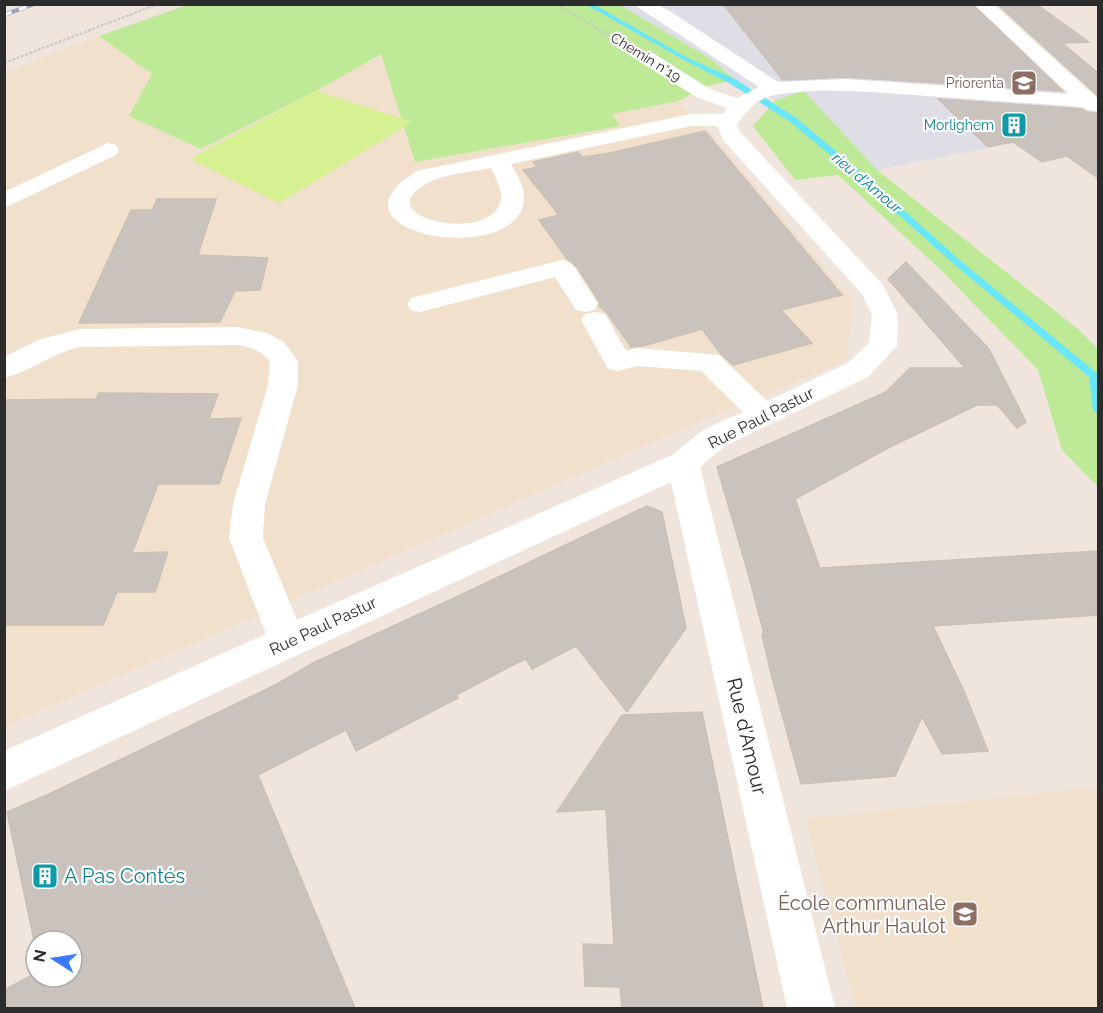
<svg xmlns="http://www.w3.org/2000/svg" width="1103" height="1013" viewBox="0 0 1103 1013" font-family="Raleway,sans-serif">
	<style>
		.industrial { fill: #dfdee7 }
		.education { fill: #f1e0cc }
		.green { fill: #bee996 }
		.pitch { fill: #d6f191 }
		.lines { fill: none; stroke-linecap: round; stroke-linejoin: round }
		.stream { fill: #69e6f8; fill-rule: evenodd }
		.building { fill: #cac2bd; stroke: #cac1b6; stroke-width: 1.5 }
		.path { stroke: #c8c8c8; stroke-width: 2; stroke-dasharray: 3 1.5; stroke-linecap: butt }
		.minor { fill: #fff; fill-rule: evenodd }
		.rail-casing { stroke: #9fa6b8; stroke-width: 4.5 }
		.rail { stroke: #fff; stroke-width: 3; stroke-dasharray: 8; stroke-linecap: butt }
		.labels { text-anchor: middle; dominant-baseline: central; stroke-width: 4.5; stroke-linejoin: round; paint-order: stroke }
		.far-street-label { font-size: 14px; fill: #2c2c2c; stroke: #fff }
		.far-education-label { font-size: 14px; fill: #785e54; stroke: #fff; text-anchor: end }
		.far-culture-label { font-size: 14px; fill: #0d838f; stroke: #fff; text-anchor: end }
		.far-water-label { font-size: 15px; font-style: italic; fill: #0481a1; stroke: #fff }
		.street-label { font-size: 16px; fill: #2c2c2c; stroke: #fff }
		.near-street-label { font-size: 20px; fill: #2c2c2c; stroke: #fff }
		.near-culture-label { font-size: 20px; fill: #0d838f; stroke: #fff; text-anchor: start }
		.near-education-label { font-size: 20px; fill: #785e54; stroke: #fff; text-anchor: end }
	</style>
	<rect width="100%" height="100%" fill="#efe5dd"/>
	<path class="industrial" d="M620 5H967L1056 85 1080 111 942 103 988 148 877 170 804 91 776 100 735 80 711 59Z"/>
	<g class="education">
		<path d="M99 36 152 74 129 116 201 149 316 91 381 54 415 162 619 126 611 114 678 101 710 132 854 302 846 361 685 428 5 726V72Z"/>
		<path d="M1098 787V1008H856L805 819Z"/>
	</g>
	<g class="green">
		<path d="M187 5H620L711 59 735 80 707 86 678 101 612 114 620 126 415 162 381 54 316 91 201 149 129 116 152 74 99 36Z"/>
		<path d="M804 91 877 170 1078 329 1098 349V487L1062 450 1038 370 941 270 838 175 795 180 753 126 776 100Z"/>
	</g>
	<path class="pitch" d="M316 91 412 122 279 203 190 159Z"/>
	<g class="lines">
		<path class="stream" d="M585 4H593L688 58 735 79 795 117 860 171 962 262 1098 374V414L1093 410 1089 377 956 266 854 175 789 121 729 83 684 60Z"/>
	</g>
	<g class="building">
		<path d="M723 4H972L1063 91 845 77 783 80Z"/>
		<path d="M997 4H1036L1089 42 1062 43 1098 73V96Z"/>
		<path d="M938 99 1082 109 1087 112 1098 113V178L1067 156 1042 162 1013 142 988 147Z"/>
		<path d="M705 131 842 295 781 310 812 343 733 365 720 353 702 329 643 346 631 347 607 313 599 306 600 303 577 267 567 259 539 220 559 215 523 170 537 167 533 162 578 152 582 157 605 154Z"/>
		<path d="M157 199H216L198 255 268 258 260 290 235 291 220 322 79 323 131 210H152Z"/>
		<path d="M906 262 989 349 1026 422 1017 428 997 405H977L888 448 795 499 820 568 1098 551V615L933 626 964 691 988 751 942 754 922 717 895 776 801 784 771 674 762 634H764L748 573 717 467 886 392 910 368H965L888 279Z"/>
		<path d="M99 393 218 394 209 419 241 418 219 484H158L132 553 168 552 155 592H117L103 625H4V400L96 399Z"/>
		<path d="M647 506 662 512 686 628 627 712 576 646 532 669 526 659 515 664 456 695 458 698 356 751 346 730 258 775 355 1008H4V990L36 973V977H72V941H36V950L7 812 49 794 277 684 313 663 467 592Z"/>
		<path d="M702 712 763 1008H622L620 987 585 986 583 944 614 945 606 809 557 812 622 715Z"/>
	</g>
	<g class="lines">
		<g class="path">
			<path d="M556 4 624 44"/>
			<path d="M4 63 158 4"/>
		</g>
		<g class="minor">
			<path d="M633 4H656L668 10 778 82 845 79 1069 94 974 4H993L1098 99V111L1087 110 1083 107C1026 103 970 99 913 95 866 92 817 86 771 96 756 100 745 112 737 125L741 133 883 285 898 315 897 346 868 377 725 446 700 467 835 1008H787L671 482 4 791V751L266 634 229 538 233 504 268 385 270 362C261 350 251 347 237 345L79 347C51 354 31 371 4 378V357L38 340 79 329 237 327 267 333 284 342 298 361V385L265 504 263 538 297 620 672 455 703 430 743 412 701 371 637 366 618 371 608 369 581 320 585 314 595 312 605 314 626 351 637 348 719 355 767 401 848 363 869 343 872 315 862 294 723 140 717 126H691L511 164C516 174 525 186 524 198 522 270 313 234 417 171L691 114H723L727 108 696 97 639 61 637 57 639 53H653L710 89 737 98 759 87ZM491 168C495 177 502 188 501 198 496 248 357 216 432 181 449 173 472 172 491 168Z"/>
			<path d="M108 143 116 145 119 150 116 155 4 208V192Z"/>
			<path d="M562 260 571 263 575 268 598 304 594 310 585 312 576 310 555 277 420 312 411 310 407 304 411 298Z"/>
		</g>
		<defs>
			<path id="rail" d="M4 15 34 4"/>
		</defs>
		<use href="#rail" class="rail-casing"/>
		<use href="#rail" class="rail"/>
	</g>
	<defs>
		<symbol id="university-square" viewBox="-11 -11 22 22"><rect x="-9" y="-9" width="18" height="18" rx="4" fill="#8d6e63" stroke="#fff"/><path d="M0-5L7-2L0 1L-7-2ZM-4 1L0 2.5L4 1V4Q0 6-4 4Z" fill="#fff"/></symbol>
		<symbol id="building-square" viewBox="-11 -11 22 22"><rect x="-9" y="-9" width="18" height="18" rx="4" fill="#0f9aa8" stroke="#fff"/><path d="M-4-6H4V6H1V3H-1V6H-4ZM-2.5-4.3h1.7v1.8h-1.7ZM.8-4.3h1.7v1.8H.8ZM-2.5-1h1.7V.8h-1.7ZM.8-1h1.7V.8H.8Z" fill="#fff"/></symbol>
		<symbol id="school-square" viewBox="-11 -11 22 22"><rect x="-9" y="-9" width="18" height="18" rx="4" fill="#8d6e63" stroke="#fff"/><path d="M0-5L7-2L0 1L-7-2ZM-4 1L0 2.5L4 1V4Q0 6-4 4Z" fill="#fff"/></symbol>
	</defs>
	<g fill-rule="evenodd">
		<use href="#university-square" x="1009" y="68" width="30" height="30"/>
		<use href="#building-square" x="999" y="110" width="30" height="30"/>
		<use href="#building-square" x="30" y="861" width="30" height="30"/>
		<use href="#school-square" x="950" y="899" width="30" height="30"/>
	</g>
	<g class="labels">
		<g class="far-street-label">
			<text transform="translate(646 57) rotate(32)">Chemin n°19</text>
		</g>
		<g class="far-education-label">
			<text x="1004" y="83">Priorenta</text>
		</g>
		<g class="far-culture-label">
			<text x="994" y="125">Morlighem</text>
		</g>
		<g class="far-water-label">
			<text transform="translate(867 183) rotate(40)">rieu d'Amour</text>
		</g>
		<g class="street-label">
			<text transform="translate(761 418) rotate(-27)">Rue Paul Pastur</text>
			<text transform="translate(323 626) rotate(-25)">Rue Paul Pastur</text>
		</g>
		<g class="near-street-label">
			<text transform="translate(747 736) rotate(77)">Rue d'Amour</text>
		</g>
		<g class="near-culture-label">
			<text x="64" y="876">A Pas Contés</text>
		</g>
		<g class="near-education-label">
			<text x="946" y="903">École communale<tspan x="946" dy="23">Arthur Haulot</tspan></text>
		</g>
	</g>
	<rect width="1103" height="1013" fill="none" stroke="#2c2c2c" stroke-width="12"/>
	<g transform="translate(54 959) rotate(282)"><circle r="28" fill="#ffffff" stroke="#ababab" stroke-width="1.5"/>
	<path d="M0-4.5L10 22L0 15L-10 22Z" fill="#3a7aff"/>
	<text y="-9" font-size="16" font-weight="bold" text-anchor="middle" fill="#2c2c2c">N</text>
	</g>
</svg>
